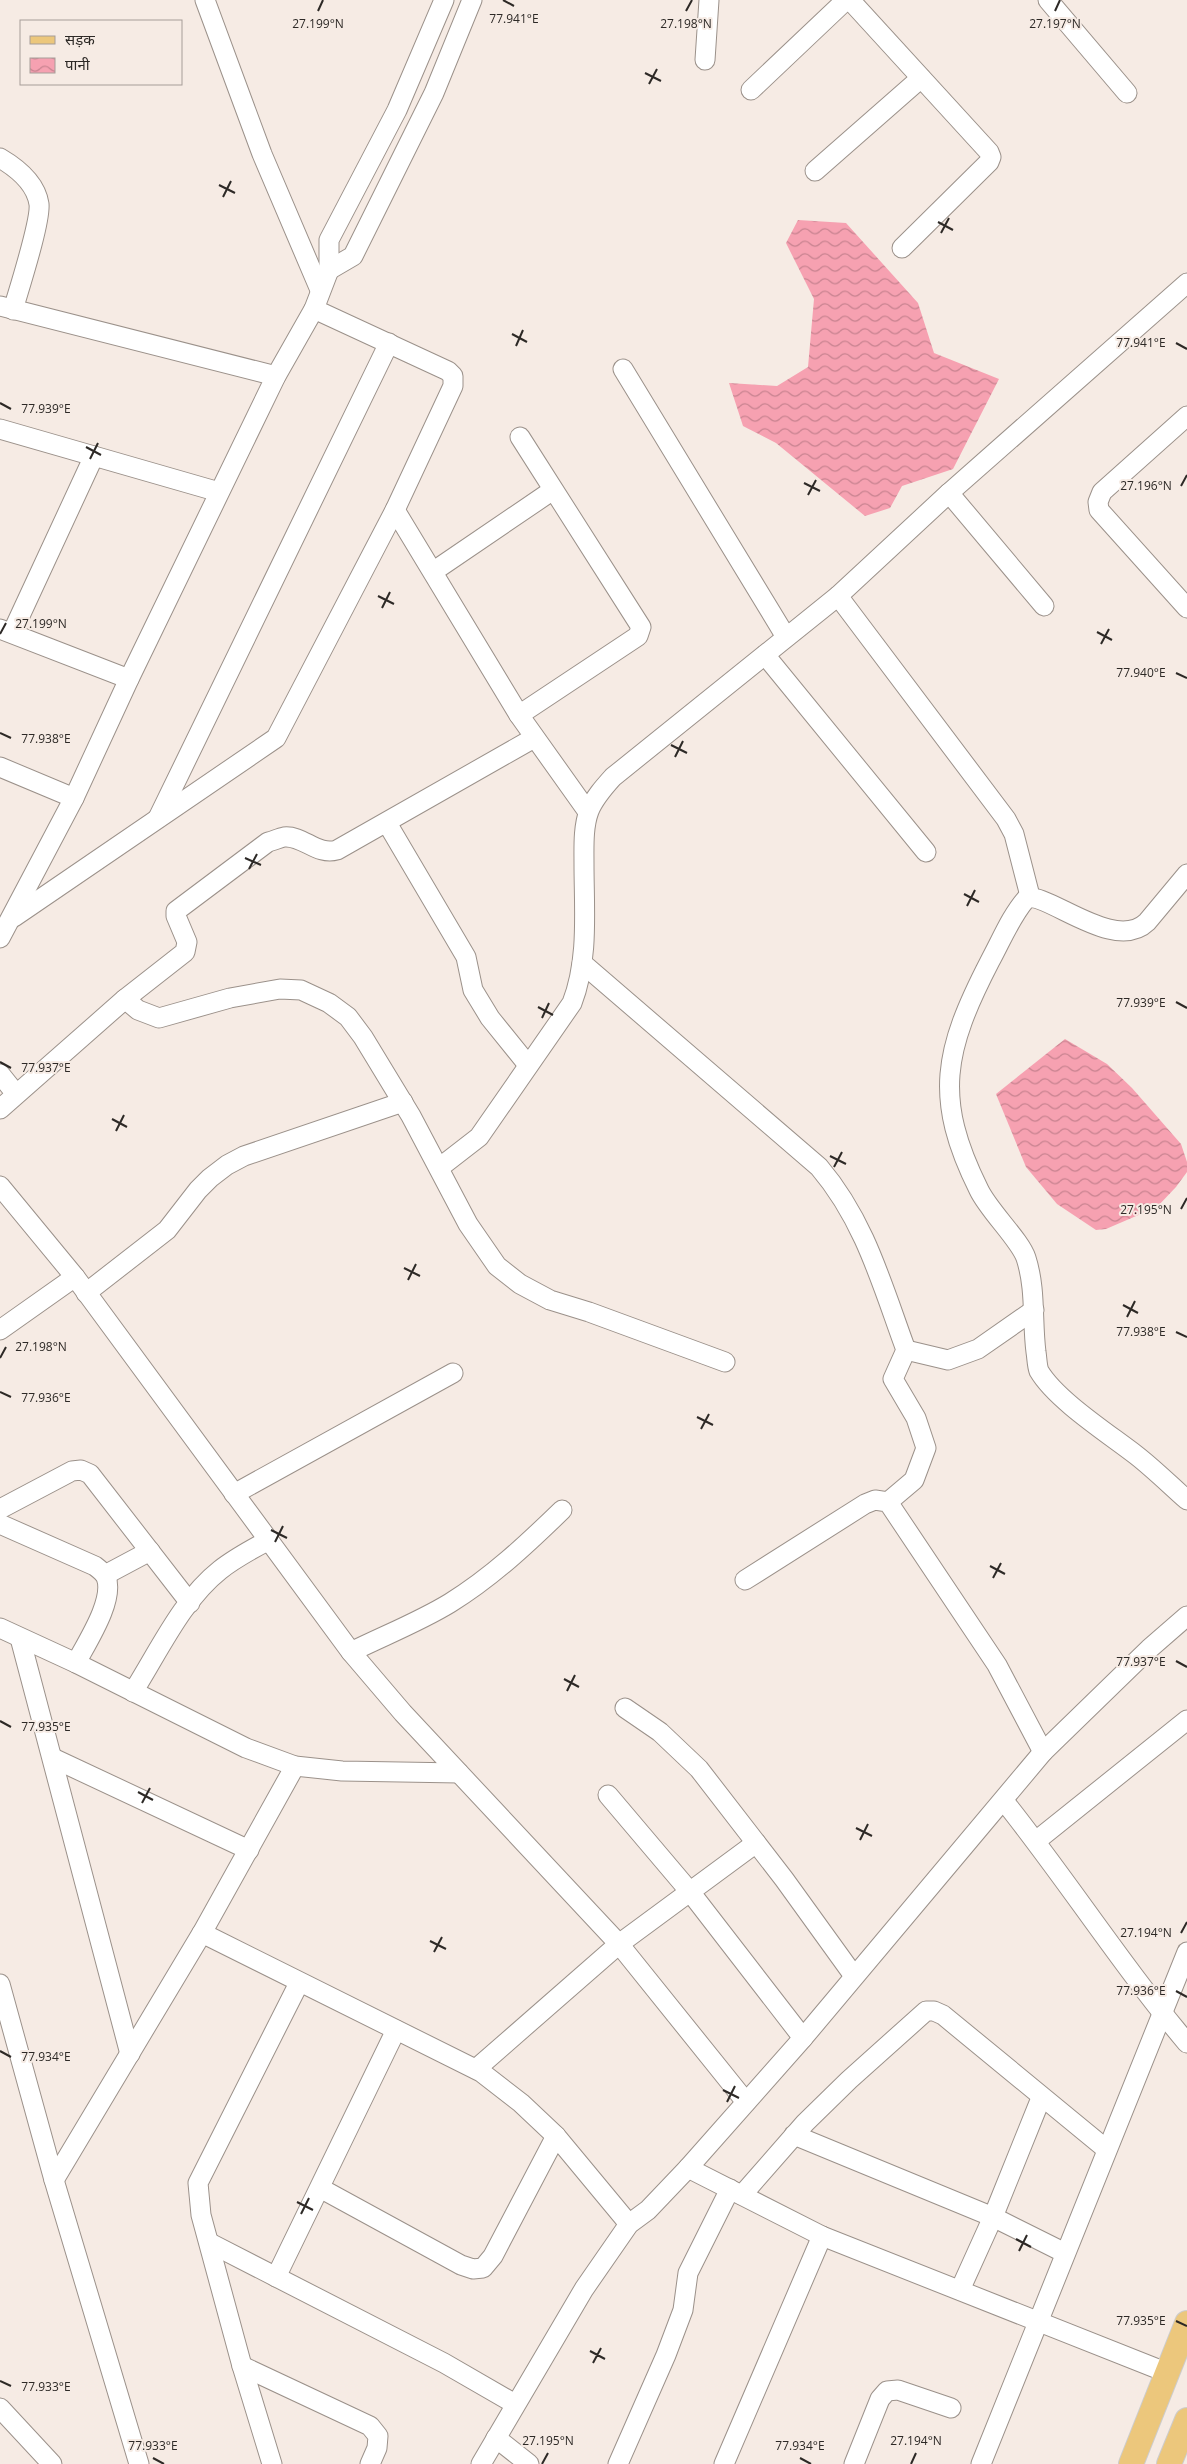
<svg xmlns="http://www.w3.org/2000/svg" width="1187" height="2464" viewBox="0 0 1187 2464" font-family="'Open Sans','Noto Sans Devanagari',sans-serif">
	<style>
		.water { fill: url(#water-waves) }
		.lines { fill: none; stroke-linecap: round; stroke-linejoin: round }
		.minor-casing { stroke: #9b918a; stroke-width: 21 }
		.major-casing { stroke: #cdcccb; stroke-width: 26 }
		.minor { stroke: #fff; stroke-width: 19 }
		.major { stroke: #ecc77c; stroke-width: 24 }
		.ticks { fill: none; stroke: #2d2926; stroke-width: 2 }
		.ticks-label { font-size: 12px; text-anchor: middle; fill: #2d2926; stroke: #f6ebe4; stroke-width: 4; stroke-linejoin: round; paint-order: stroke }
	</style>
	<defs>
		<pattern id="water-waves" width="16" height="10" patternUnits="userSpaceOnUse" patternTransform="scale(1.25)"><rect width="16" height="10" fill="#f6a1b1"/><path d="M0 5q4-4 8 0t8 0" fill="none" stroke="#c88390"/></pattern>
	</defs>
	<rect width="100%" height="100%" fill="#f6ebe4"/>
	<g class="water">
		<path d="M798 220 846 223 918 303 934 353 999 379 953 469 902 486 890 508 865 516 776 443 743 426 729 383 777 386 808 367 814 299 786 243Z"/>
		<path d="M1065 1039 1107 1064 1132 1088 1181 1144 1187 1162V1172L1176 1187 1157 1207 1106 1229 1096 1230 1057 1204 1026 1167 996 1094Z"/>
	</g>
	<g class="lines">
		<defs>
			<g id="minor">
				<path d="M205 0 262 154 320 290"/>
				<path d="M850 0 989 152 991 157 989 162 902 248"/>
				<path d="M1048 0 1127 93"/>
				<path d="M705 60 709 0"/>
				<path d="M751 90 846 0"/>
				<path d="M0 158C17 168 36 184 39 204 41 221 19 289 13 310"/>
				<path d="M815 171 921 78"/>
				<path d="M329 270 353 256 434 93 472 0"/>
				<path d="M0 306 276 376"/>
				<path d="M623 369 786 637"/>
				<path d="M1187 416 1102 492 1098 502 1099 510 1187 608"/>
				<path d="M0 429 219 492"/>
				<path d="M949 493 1044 606"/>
				<path d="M395 510 519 715 588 812"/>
				<path d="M434 571 553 490"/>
				<path d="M838 596 1006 819 1014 834 1030 896"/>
				<path d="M0 629 129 679"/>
				<path d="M12 633 94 456"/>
				<path d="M765 655 926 852"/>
				<path d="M519 715 638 636 641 627 520 437"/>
				<path d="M0 767 74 798"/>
				<path d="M158 818 389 343"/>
				<path d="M387 823 466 957 473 990 490 1018 528 1065"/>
				<path d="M1187 874 1147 922C1114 954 1044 889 1026 899 1011 916 1001 941 990 961 944 1050 933 1098 979 1190 989 1211 1020 1240 1026 1258 1036 1289 1032 1321 1036 1352 1037 1358 1037 1366 1039 1371 1056 1400 1109 1434 1136 1455 1154 1469 1170 1485 1187 1500"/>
				<path d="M14 917 276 738 395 510 453 386V376L448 371 314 309"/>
				<path d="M0 938 74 798 129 679 276 376 314 309 329 270V240L397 110 444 0"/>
				<path d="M582 963 819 1167C865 1221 882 1285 906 1350L893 1379 916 1418 926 1448 914 1480 888 1502"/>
				<path d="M125 999 138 1010 159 1018 230 998 280 989 301 990 329 1003 348 1017 363 1037 411 1116 468 1224 497 1266 520 1284 550 1300 589 1312 725 1362"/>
				<path d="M0 1074 16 1094"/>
				<path d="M0 1109 125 999 185 952 187 942 176 916V911L268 842C273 841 279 838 284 837 303 835 317 856 337 850L534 738"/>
				<path d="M439 1168 479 1137 572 1003C589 959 584 910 584 864 584 847 583 827 589 811 594 798 604 787 613 777L838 596 949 493 1187 283"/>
				<path d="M0 1186 75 1277 351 1652 403 1713 619 1944 746 2102"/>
				<path d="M86 1293 167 1230 198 1190 210 1178 227 1165 244 1156 403 1102"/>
				<path d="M0 1330 75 1277"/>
				<path d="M906 1350 948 1360 978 1349 1034 1310"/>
				<path d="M234 1494 453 1373"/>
				<path d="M0 1509 72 1471 81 1470 90 1474 190 1603"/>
				<path d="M0 1524 95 1566C99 1569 104 1573 106 1577 115 1600 87 1642 76 1663"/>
				<path d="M105 1575 150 1551"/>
				<path d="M745 1580 865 1504 875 1500 888 1502 997 1665 1043 1752"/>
				<path d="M0 1628 76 1663 246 1748 295 1766 342 1771 459 1773"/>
				<path d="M20 1638 130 2054"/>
				<path d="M351 1652C383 1636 419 1622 450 1603 492 1577 527 1544 562 1510"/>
				<path d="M133 1692C159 1651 182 1600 220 1570 235 1558 252 1549 269 1540"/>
				<path d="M625 1708 660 1732 699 1769 784 1879 854 1976"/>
				<path d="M53 1758 249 1850"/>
				<path d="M608 1795 691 1893 803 2038"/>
				<path d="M1004 1801C1067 1880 1122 1966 1187 2043"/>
				<path d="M1036 1841 1187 1720"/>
				<path d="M202 1933 481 2072 521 2103 556 2136 629 2224"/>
				<path d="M0 1984 54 2180 139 2464"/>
				<path d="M476 2069 619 1944 756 1843"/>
				<path d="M794 2135 993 2217 1065 2253"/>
				<path d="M688 2168 822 2236 1168 2373"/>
				<path d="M54 2180 202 1933 295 1766"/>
				<path d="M320 2188 461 2265 473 2269 483 2268 493 2256 556 2136"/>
				<path d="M742 2195 805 2123 849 2080 926 2011H934L943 2015 1106 2149"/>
				<path d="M210 2243 444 2363 515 2404"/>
				<path d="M276 2277 396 2030"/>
				<path d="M960 2290 993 2217 1041 2098"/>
				<path d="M242 2366 370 2426 378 2436 377 2448 370 2464"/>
				<path d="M0 2408 52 2464"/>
				<path d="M496 2438 529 2464"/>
				<path d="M272 2464 242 2366 201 2215 198 2183 299 1983"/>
				<path d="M481 2464 584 2289 629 2224 648 2210 688 2168 803 2038 1043 1752 1149 1649 1187 1616"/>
				<path d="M618 2464 666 2355 683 2310 688 2273 730 2189"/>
				<path d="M724 2464 822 2236"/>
				<path d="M854 2464 880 2399 887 2391 898 2390 951 2408"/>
				<path d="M981 2464 1187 1952"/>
			</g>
			<g id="major">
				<path d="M1131 2464 1187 2323"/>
				<path d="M1169 2464 1187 2420"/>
			</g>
		</defs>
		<use href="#minor" class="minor-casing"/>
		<use href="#major" class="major-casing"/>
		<use href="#minor" class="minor"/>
		<use href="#major" class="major"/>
	</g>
	<path class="ticks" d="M503 0 514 6M318 11 323 0M686 11 692 0M1055 11 1060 0M645 73 661 81M649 84 657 69M219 185 235 193M223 197 231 181M938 222 953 230M941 233 949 218M512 334 527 342M1176 343 1187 349M516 346 523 330M0 403 11 409M86 447 101 455M90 459 98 443M804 483 820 491M1181 486 1187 475M808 495 816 480M378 596 394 604M382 608 390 592M1097 632 1112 640M0 634 6 623M1101 644 1109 629M1176 673 1187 678M0 733 11 738M671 745 687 753M675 757 683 741M245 858 261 865M249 869 257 854M964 894 979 902M967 906 975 890M1176 1002 1187 1008M538 1007 553 1015M542 1018 549 1003M0 1062 11 1068M112 1119 127 1127M116 1131 124 1115M830 1156 846 1164M834 1167 842 1152M1181 1209 1187 1198M404 1268 420 1276M408 1280 416 1264M1123 1305 1138 1313M1127 1317 1135 1301M1176 1332 1187 1337M0 1358 6 1347M0 1392 11 1397M697 1417 713 1425M701 1429 709 1414M271 1530 287 1538M275 1542 283 1526M990 1566 1005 1574M993 1578 1001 1563M1176 1661 1187 1667M564 1679 579 1687M567 1691 575 1675M0 1721 11 1727M138 1792 153 1800M142 1803 150 1788M856 1828 872 1836M860 1840 868 1824M1181 1933 1187 1922M430 1941 446 1949M434 1952 442 1937M1176 1991 1187 1997M0 2051 11 2057M723 2090 739 2098M727 2102 735 2086M297 2202 313 2210M301 2214 309 2198M1016 2239 1031 2247M1019 2251 1027 2235M1176 2321 1187 2326M590 2351 605 2359M593 2363 601 2348M0 2381 11 2386M153 2458 164 2464M800 2458 811 2464M542 2464 548 2453M911 2464 916 2453"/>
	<g class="ticks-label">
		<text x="514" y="23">77.941°E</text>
		<text x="318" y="28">27.199°N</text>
		<text x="686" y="28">27.198°N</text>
		<text x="1055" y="28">27.197°N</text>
		<text x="1141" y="347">77.941°E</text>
		<text x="46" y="413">77.939°E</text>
		<text x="1146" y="490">27.196°N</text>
		<text x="41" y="628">27.199°N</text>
		<text x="1141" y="677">77.940°E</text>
		<text x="46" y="743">77.938°E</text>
		<text x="1141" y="1007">77.939°E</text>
		<text x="46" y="1072">77.937°E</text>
		<text x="1146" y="1214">27.195°N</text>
		<text x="1141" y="1336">77.938°E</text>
		<text x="41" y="1351">27.198°N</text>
		<text x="46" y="1402">77.936°E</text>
		<text x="1141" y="1666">77.937°E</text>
		<text x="46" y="1731">77.935°E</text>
		<text x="1146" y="1937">27.194°N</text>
		<text x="1141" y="1995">77.936°E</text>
		<text x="46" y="2061">77.934°E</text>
		<text x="1141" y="2325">77.935°E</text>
		<text x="46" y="2391">77.933°E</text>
		<text x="548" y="2445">27.195°N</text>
		<text x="916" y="2445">27.194°N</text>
		<text x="153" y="2450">77.933°E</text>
		<text x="800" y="2450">77.934°E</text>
	</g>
	<rect x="20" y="20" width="162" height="65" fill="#f6ebe4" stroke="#a69d98"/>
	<rect x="30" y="36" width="25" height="8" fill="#ecc77c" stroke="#a69d98"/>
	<text x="65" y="45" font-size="15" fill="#2d2926">सड़क</text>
	<rect x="30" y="58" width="25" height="15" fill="url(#water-waves)" stroke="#a69d98"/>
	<text x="65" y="70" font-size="15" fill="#2d2926">पानी</text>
</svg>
